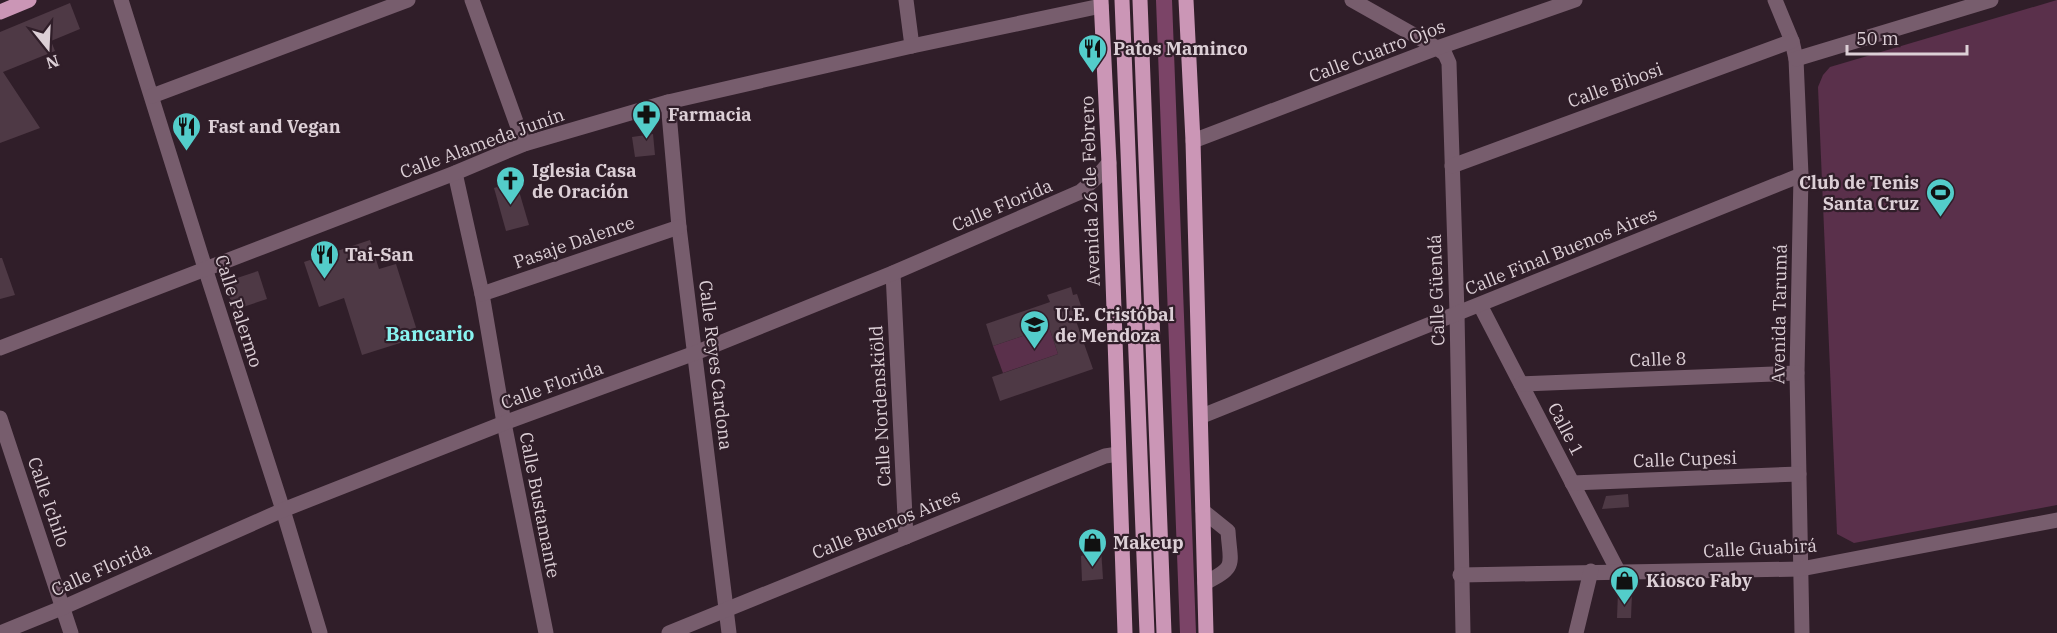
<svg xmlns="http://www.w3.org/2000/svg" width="2057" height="633" viewBox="0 0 2057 633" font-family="'IBM Plex Serif',serif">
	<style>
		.green { fill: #5a304b }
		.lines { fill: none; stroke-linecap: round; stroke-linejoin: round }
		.canal { stroke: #7b4467; stroke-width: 16 }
		.building { fill: #4e3945 }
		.minor { stroke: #775d6d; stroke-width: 15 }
		.major { stroke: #cb96b6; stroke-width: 15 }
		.labels { text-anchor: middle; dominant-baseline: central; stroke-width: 4.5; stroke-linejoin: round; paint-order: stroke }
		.poi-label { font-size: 18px; font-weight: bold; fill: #dccfd6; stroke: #301e29; text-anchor: start }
		.street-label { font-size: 18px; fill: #dccfd6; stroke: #301e29 }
		.neighbourhood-label { font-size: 20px; font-weight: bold; fill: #88f3f0; stroke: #301e29 }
	</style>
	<rect width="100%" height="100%" fill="#301e29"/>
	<g class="green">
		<path d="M2057 0V505L1854 543 1837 534 1818 87 1823 75 1830 67Z"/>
		<path d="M1049 327 1058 354 1003 373 993 346Z"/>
	</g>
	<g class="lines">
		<path class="canal" d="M1164 0 1188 633"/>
	</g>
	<g class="building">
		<path d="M70 3 80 29 51 41 55 51 3 72 40 128 0 143V32Z"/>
		<path d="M653 134 655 155 635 157 632 137Z"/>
		<path d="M516 181 529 225 506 231 494 188Z"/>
		<path d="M370 240 379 269 396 264 419 337 362 355 344 298 319 307 304 262Z"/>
		<path d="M0 258H2L15 295 0 299Z"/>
		<path d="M258 271 267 299 234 310 226 288 231 280Z"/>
		<path d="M1071 287 1073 295 1077 294 1084 315 1075 318 1093 369 1000 401 992 377 1058 354 1049 327 993 346 986 324 1050 302 1047 295Z"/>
		<path d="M1628 494 1629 507 1602 509 1606 496Z"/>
		<path d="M1101 548 1103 579 1082 581 1081 556Z"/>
		<path d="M1618 592 1632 593 1631 618H1617Z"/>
	</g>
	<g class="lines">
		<g class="minor">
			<path d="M121 0 205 268 283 510 320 633"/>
			<path d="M472 0 524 144"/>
			<path d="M906 0 912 46"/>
			<path d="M1352 0 1437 48 1445 54 1449 63 1457 313 1463 633"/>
			<path d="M1775 0 1792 41 1796 59 1801 175 1797 373 1802 633"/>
			<path d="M1796 59 1991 0"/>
			<path d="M152 96 408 0"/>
			<path d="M668 102 679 227 729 633"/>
			<path d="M1193 141 1437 48 1575 0"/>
			<path d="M1452 166 1792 41"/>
			<path d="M455 173 482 294 504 423 546 633"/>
			<path d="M893 273 906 537"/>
			<path d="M482 294 679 227"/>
			<path d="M1480 305 1618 571"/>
			<path d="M0 348 455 173 524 144 668 102 912 46 1101 6"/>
			<path d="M1521 384 1797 373"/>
			<path d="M1202 416 1801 175"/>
			<path d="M0 418 71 633"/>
			<path d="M1572 483 1799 474"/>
			<path d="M1203 511 1228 531C1230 565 1238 566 1205 583"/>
			<path d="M1460 575 1801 569 2057 520"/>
			<path d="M0 633 64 607 283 510 504 423 695 353 893 273 1080 192 1097 177 1109 163"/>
			<path d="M669 633 1105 456 1118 454"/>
			<path d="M1576 633 1591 571"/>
		</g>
		<g class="major">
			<path d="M1101 0 1109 163 1125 633"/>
			<path d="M1122 0 1147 633"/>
			<path d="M1140 0 1164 633"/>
			<path d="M1186 0 1193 141 1206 633"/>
			<path d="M0 12 29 0"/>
		</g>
	</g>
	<defs>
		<symbol id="restaurant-pin" viewBox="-11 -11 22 30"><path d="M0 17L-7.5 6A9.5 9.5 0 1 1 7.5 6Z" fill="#53cdca" stroke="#301e29"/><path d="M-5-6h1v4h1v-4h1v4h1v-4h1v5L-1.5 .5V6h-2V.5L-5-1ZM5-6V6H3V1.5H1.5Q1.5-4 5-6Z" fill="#111"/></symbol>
		<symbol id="pharmacy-pin" viewBox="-11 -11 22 30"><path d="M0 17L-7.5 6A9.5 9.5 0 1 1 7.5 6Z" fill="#53cdca" stroke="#301e29"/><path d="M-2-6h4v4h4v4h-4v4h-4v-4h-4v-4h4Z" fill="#111"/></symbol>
		<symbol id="church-pin" viewBox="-11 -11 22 30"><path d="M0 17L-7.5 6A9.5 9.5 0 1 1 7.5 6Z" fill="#53cdca" stroke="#301e29"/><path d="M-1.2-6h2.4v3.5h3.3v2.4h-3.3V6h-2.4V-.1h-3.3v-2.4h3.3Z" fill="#111"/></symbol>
		<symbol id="stadium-pin" viewBox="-11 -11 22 30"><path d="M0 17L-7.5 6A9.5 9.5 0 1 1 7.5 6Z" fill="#53cdca" stroke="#301e29"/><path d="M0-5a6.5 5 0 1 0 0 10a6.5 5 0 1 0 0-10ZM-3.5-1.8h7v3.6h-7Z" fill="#111"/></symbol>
		<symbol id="school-pin" viewBox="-11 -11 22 30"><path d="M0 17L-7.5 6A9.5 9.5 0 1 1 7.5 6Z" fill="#53cdca" stroke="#301e29"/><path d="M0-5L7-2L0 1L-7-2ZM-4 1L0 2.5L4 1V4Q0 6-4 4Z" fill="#111"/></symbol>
		<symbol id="shop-pin" viewBox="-11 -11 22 30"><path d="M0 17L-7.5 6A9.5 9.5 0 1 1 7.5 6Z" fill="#53cdca" stroke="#301e29"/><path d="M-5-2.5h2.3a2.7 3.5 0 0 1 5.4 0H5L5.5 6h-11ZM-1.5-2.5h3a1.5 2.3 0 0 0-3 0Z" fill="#111"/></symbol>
	</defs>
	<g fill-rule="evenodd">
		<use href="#restaurant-pin" x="1076" y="32" width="33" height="45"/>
		<use href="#pharmacy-pin" x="630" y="98" width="33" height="45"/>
		<use href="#restaurant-pin" x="170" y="110" width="33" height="45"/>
		<use href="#church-pin" x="494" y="164" width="33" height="45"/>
		<use href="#stadium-pin" x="1924" y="176" width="33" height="45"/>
		<use href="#restaurant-pin" x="308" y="238" width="33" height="45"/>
		<use href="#school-pin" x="1018" y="308" width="33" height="45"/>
		<use href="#shop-pin" x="1076" y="526" width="33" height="45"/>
		<use href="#shop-pin" x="1608" y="564" width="33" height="45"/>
	</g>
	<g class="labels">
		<g class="poi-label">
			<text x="1113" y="48">Patos Maminco</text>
			<text x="668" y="114">Farmacia</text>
			<text x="208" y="126">Fast and Vegan</text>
			<text x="532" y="170">Iglesia Casa<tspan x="532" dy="21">de Oración</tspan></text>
			<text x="1919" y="182" text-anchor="end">Club de Tenis<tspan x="1919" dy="21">Santa Cruz</tspan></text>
			<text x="345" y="254">Tai-San</text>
			<text x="1055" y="314">U.E. Cristóbal<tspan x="1055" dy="21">de Mendoza</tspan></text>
			<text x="1113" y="542">Makeup</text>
			<text x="1646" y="580">Kiosco Faby</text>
		</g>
		<g class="street-label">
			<text transform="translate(1377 51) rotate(-21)">Calle Cuatro Ojos</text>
			<text transform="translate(1615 85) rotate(-20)">Calle Bibosi</text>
			<text transform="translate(482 143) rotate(-20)">Calle Alameda Junín</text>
			<text transform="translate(1090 191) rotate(-92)">Avenida 26 de Febrero</text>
			<text transform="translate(1002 205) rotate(-23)">Calle Florida</text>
			<text transform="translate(574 242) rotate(-19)">Pasaje Dalence</text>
			<text transform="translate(1561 251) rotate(-22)">Calle Final Buenos Aires</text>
			<text transform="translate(1436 290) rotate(-92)">Calle Güendá</text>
			<text transform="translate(239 311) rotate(72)">Calle Palermo</text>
			<text transform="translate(1779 314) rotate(-89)">Avenida Tarumá</text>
			<text transform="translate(1658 359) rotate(-2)">Calle 8</text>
			<text transform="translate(716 365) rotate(83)">Calle Reyes Cardona</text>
			<text transform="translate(552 385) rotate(-20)">Calle Florida</text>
			<text transform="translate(880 406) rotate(-93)">Calle Nordenskiöld</text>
			<text transform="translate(1566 429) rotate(63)">Calle 1</text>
			<text transform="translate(1685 459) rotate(-2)">Calle Cupesi</text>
			<text transform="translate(49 502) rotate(71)">Calle Ichilo</text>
			<text transform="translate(540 505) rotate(79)">Calle Bustamante</text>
			<text transform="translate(886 524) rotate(-22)">Calle Buenos Aires</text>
			<text transform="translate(1760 548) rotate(-3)">Calle Guabirá</text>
			<text transform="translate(101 569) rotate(-24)">Calle Florida</text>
		</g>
		<g class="neighbourhood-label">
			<text x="430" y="333">Bancario</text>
		</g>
	</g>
	<g transform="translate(48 48) rotate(162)" stroke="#301e29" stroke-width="4.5" paint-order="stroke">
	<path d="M0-4.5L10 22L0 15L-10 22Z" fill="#dccfd6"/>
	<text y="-9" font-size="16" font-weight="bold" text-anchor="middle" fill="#dccfd6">N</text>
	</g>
	<path d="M1847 45v9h120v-9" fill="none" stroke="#dccfd6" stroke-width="3"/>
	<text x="1856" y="45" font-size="18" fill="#dccfd6" stroke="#301e29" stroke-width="4.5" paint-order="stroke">50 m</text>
</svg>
